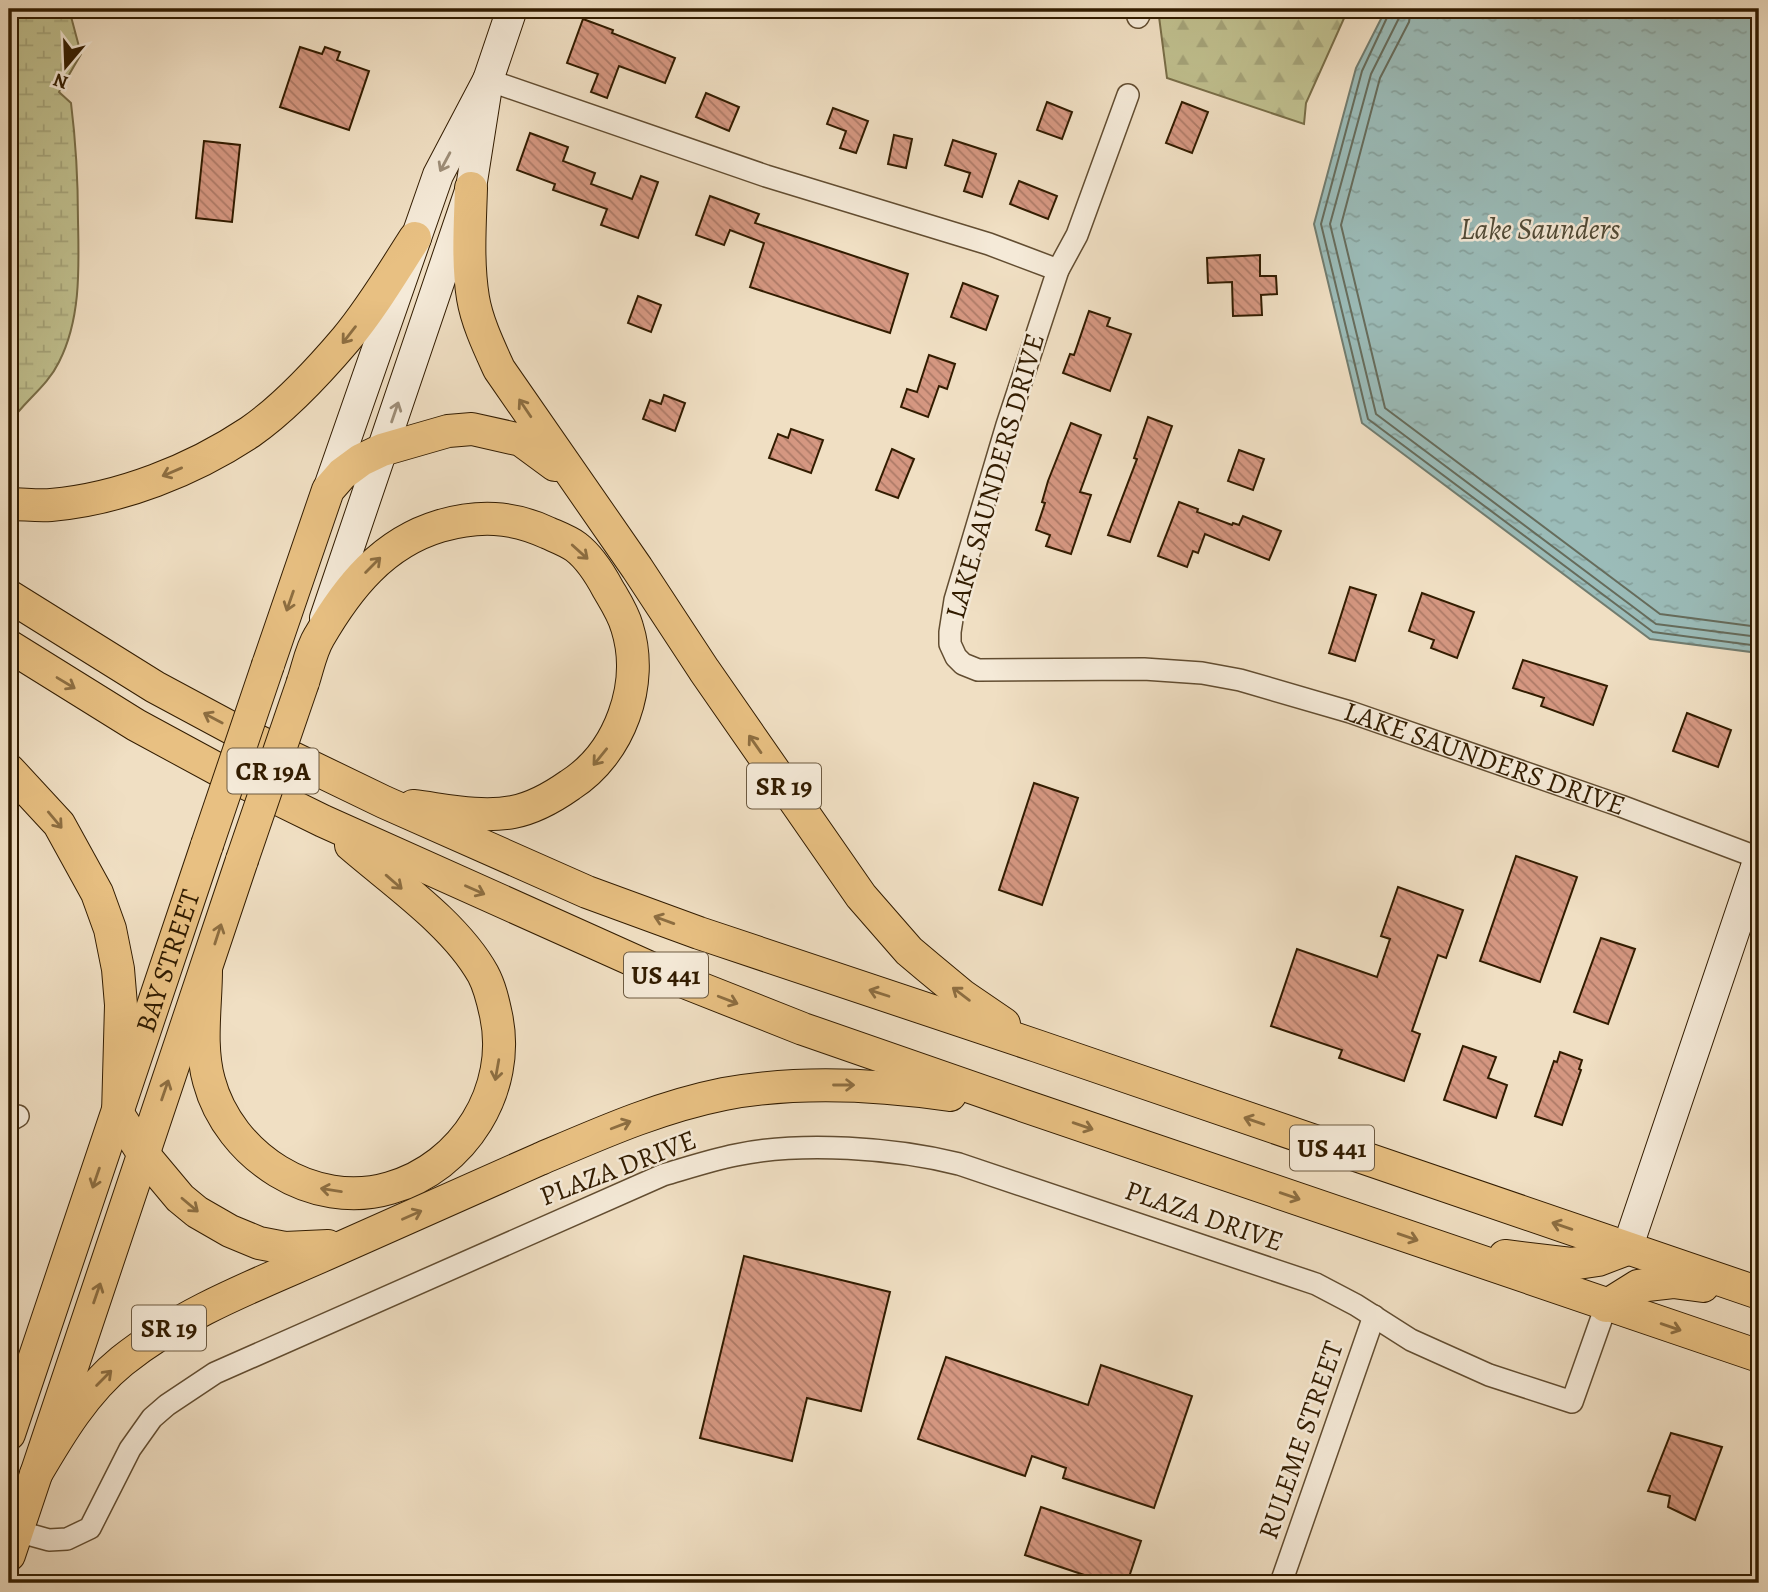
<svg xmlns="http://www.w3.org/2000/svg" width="1768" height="1592" viewBox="0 0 1768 1592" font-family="Alegreya,serif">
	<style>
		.forest { fill: url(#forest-firs); stroke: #796e48; stroke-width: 2 }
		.wetland { fill: url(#wetland-marsh); stroke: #796e48; stroke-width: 2 }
		.water { fill: url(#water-ripples); stroke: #717c6f; stroke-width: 2 }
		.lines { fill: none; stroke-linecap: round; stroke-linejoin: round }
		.shore { stroke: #666c5c; stroke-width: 2 }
		.building { fill: url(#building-back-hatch); stroke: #321c00; stroke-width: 2 }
		.street-casing { stroke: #624d31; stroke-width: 24 }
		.secondary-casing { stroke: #321c00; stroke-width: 32 }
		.primary-casing { stroke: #321c00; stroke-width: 34 }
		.street { stroke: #f5ead8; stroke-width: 21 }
		.secondary { stroke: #f5ead8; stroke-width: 30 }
		.primary { stroke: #e8c082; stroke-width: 32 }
		.primary-bridge-casing { stroke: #321c00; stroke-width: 34; stroke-linecap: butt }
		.primary-bridge { stroke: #e8c082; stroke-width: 32 }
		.oneway { stroke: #9d8d77 }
		.oneway2 { stroke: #8d6e41 }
		.labels { text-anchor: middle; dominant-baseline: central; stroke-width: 5; stroke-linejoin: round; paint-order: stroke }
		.shield { fill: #f5ead8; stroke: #6c5a41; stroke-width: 2 }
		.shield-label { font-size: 26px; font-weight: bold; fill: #321c00 }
		.street-label { font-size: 28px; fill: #321c00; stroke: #f5ead8 }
		.water-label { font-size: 30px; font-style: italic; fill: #524c38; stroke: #f5ead8 }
	</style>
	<defs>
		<pattern id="forest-firs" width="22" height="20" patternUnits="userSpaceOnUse" patternTransform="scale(1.75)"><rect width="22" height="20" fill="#c0c08f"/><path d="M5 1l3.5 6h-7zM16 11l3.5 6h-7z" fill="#a5a47a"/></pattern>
		<pattern id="wetland-marsh" width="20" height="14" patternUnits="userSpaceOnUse" patternTransform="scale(1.75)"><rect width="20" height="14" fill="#c0c08f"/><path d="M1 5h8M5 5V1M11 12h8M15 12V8" fill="none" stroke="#a5a47a"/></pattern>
		<pattern id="water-ripples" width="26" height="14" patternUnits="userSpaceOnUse" patternTransform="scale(1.75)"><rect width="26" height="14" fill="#9bbcb9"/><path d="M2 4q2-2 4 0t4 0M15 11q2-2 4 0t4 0" fill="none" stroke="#86a19d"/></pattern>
		<pattern id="building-back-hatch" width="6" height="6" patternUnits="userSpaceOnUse" patternTransform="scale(1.75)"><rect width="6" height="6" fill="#d59781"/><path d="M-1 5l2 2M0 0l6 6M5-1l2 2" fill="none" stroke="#ad7a67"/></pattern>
	</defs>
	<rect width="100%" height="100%" fill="#f0dfc3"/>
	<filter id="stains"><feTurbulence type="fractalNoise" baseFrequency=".00286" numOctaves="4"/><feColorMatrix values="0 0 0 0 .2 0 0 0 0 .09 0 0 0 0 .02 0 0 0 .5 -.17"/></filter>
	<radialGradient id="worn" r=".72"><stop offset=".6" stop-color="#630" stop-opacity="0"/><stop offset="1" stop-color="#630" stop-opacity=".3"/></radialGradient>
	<path class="forest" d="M1158 9H1351L1345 16 1306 103 1304 124 1167 78Z"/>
	<path class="wetland" d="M9 9H69L81 54 59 92 71 103C76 143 78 181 78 221 79 268 81 319 59 362 47 387 23 402 9 424Z"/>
	<path class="water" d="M1386 9H1759V653L1650 639 1362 423 1314 224 1356 68Z"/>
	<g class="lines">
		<g class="shore">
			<path d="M1391 9 1362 71 1321 224 1368 419 1653 632 1759 646"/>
			<path d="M1400 9 1399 18 1371 74 1330 224 1376 414 1656 624 1759 637"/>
			<path d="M1411 9 1409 22 1380 78 1341 225 1385 408 1660 614 1759 627"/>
		</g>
	</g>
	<g class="building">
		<path d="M583 19 613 30 612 33 675 58 665 83 619 66 607 98 591 92 598 74 567 63Z"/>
		<path d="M300 47 322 54 325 47 340 52 337 60 369 71 349 130 280 107Z"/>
		<path d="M706 93 739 107 729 131 696 117Z"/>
		<path d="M1047 102 1072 112 1062 139 1037 130Z"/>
		<path d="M1182 102 1208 112 1192 153 1166 143Z"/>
		<path d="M833 108 868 121 856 153 840 148 846 131 827 124Z"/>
		<path d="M530 133 568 147 563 161 595 173 591 184 632 199 641 176 658 182 638 238 601 225 607 209 553 190 555 184 517 170Z"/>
		<path d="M894 135 912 139 906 168 888 164Z"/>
		<path d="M953 140 996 154 982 197 964 191 970 173 945 165Z"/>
		<path d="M204 141 240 145 232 222 196 218Z"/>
		<path d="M1019 181 1057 196 1048 219 1010 204Z"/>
		<path d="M710 196 759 214 755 223 908 274 890 333 750 287 764 243 730 230 724 245 696 235Z"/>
		<path d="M1260 255V276H1276L1277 294 1261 295 1262 315 1233 316 1232 282 1208 283 1207 258Z"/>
		<path d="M963 283 998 296 986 330 951 317Z"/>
		<path d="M638 296 661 305 651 332 628 323Z"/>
		<path d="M1089 311 1110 318 1107 326 1131 334 1110 391 1063 373 1070 354 1074 355Z"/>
		<path d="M929 355 955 364 947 389 939 386 928 417 901 407 907 389 917 392Z"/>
		<path d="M664 395 685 403 675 431 643 419 650 400 661 404Z"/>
		<path d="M1148 417 1172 426 1130 542 1108 535 1137 459 1134 458Z"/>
		<path d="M1071 423 1101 435 1080 492 1091 495 1071 554 1046 546 1050 535 1036 530 1045 503 1042 502 1048 481Z"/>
		<path d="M791 429 823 440 811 473 769 458 778 434 788 438Z"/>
		<path d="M892 449 914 459 898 498 876 490Z"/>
		<path d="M1239 450 1264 459 1253 490 1228 481Z"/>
		<path d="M1179 502 1198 509 1197 512 1232 525 1233 523 1239 525 1243 516 1281 531 1269 560 1205 534 1198 553 1193 551 1187 567 1158 556Z"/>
		<path d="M1350 587 1376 595 1355 661 1329 653Z"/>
		<path d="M1422 593 1474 612 1457 658 1431 648 1434 640 1409 631Z"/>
		<path d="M1523 660 1607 686 1593 725 1541 706 1544 698 1513 688Z"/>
		<path d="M1687 713 1731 730 1718 767 1673 751Z"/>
		<path d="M1034 783 1078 798 1042 905 999 890Z"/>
		<path d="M1516 856 1577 877 1540 982 1480 961Z"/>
		<path d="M1398 887 1463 910 1446 958 1438 955 1412 1031 1420 1034 1404 1081 1339 1058 1342 1050 1271 1026 1297 949 1377 977 1390 939 1381 936Z"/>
		<path d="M1601 938 1635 949 1608 1024 1574 1012Z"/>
		<path d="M1463 1046 1496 1057 1488 1078 1507 1085 1496 1118 1444 1100Z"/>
		<path d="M1560 1052 1582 1060 1579 1069 1581 1070 1562 1125 1535 1116 1554 1061 1557 1062Z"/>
		<path d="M744 1256 890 1292 861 1411 807 1398 792 1461 700 1438Z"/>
		<path d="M946 1357 1088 1405 1101 1365 1192 1396 1154 1508 1063 1478 1066 1468 1032 1456 1025 1476 918 1439Z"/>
		<path d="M1671 1433 1722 1447 1695 1520 1668 1507 1670 1496 1648 1491Z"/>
		<path d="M1041 1507 1141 1541 1127 1583H1108L1025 1555Z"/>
	</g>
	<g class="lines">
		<defs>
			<g id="street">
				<path d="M1138 17 1142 9"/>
				<path d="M488 80 766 176 989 244 1058 270"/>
				<path id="s1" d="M1128 95 1077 235 1058 270 1007 425 955 600 950 632V644L956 657 963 664 978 670 1144 669 1202 673 1240 680 1350 712 1621 806 1759 858"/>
				<path d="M9 1121 18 1116"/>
				<path d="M9 1529 49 1540 67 1539 90 1528 130 1449 152 1418 167 1405 215 1373 663 1175C687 1168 711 1160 736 1155 802 1141 895 1148 959 1164L1316 1284 1356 1305 1411 1340 1489 1375 1572 1402 1606 1306"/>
				<path d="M1281 1583 1374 1316"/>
			</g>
			<g id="secondary">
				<path d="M328 490 438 175 488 80 512 9"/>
				<path d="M325 618 471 188 488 80"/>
				<path d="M1627 1249 1759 858"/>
			</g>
			<g id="primary">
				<path d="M471 188C470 224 467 261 473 298 477 322 489 347 499 369L637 568 704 670 861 896 909 951 928 967 963 996 1004 1024"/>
				<path d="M9 504C23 504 37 506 51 505 120 499 193 470 250 432 286 407 318 372 346 339 372 308 393 272 415 238"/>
				<path d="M9 596 155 687 235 730 384 802 587 892 699 933 1037 1046 1759 1293"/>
				<path d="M9 646 136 725 219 770 323 821 664 974 803 1029 1019 1104 1759 1356"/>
				<path d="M268 665 328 490 342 474 361 460 382 450 448 431 472 429 521 440 555 465"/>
				<path d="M303 682C308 667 311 650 319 637 348 587 383 543 440 526 478 515 512 516 548 533 557 537 568 541 576 547 589 557 600 574 608 589 615 601 623 613 627 627 645 684 620 753 570 785 553 797 534 808 513 812 480 818 446 810 413 806"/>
				<path d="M9 770 59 824 97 893 110 929 118 969 121 1005 118 1114 144 1155 180 1198 197 1212 230 1231 259 1243 285 1248 328 1246"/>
				<path d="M206 970C206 1005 199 1046 209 1081 229 1156 313 1211 390 1188 464 1167 512 1089 496 1015 493 1001 490 987 483 974 455 924 395 883 351 845"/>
				<path d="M1505 1256 1571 1264 1598 1260 1627 1249"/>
				<path d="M1606 1306 1638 1286 1673 1282 1703 1286"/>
				<path id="s2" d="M9 1434 207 845"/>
				<path d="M36 1474C60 1433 85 1391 122 1361 187 1309 267 1281 342 1247 408 1217 474 1188 540 1159 601 1133 659 1107 724 1094 799 1080 875 1084 950 1095"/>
				<path d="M9 1555 242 860"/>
			</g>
		</defs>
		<use href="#street" class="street-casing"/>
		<use href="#secondary" class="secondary-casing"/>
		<use href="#primary" class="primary-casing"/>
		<use href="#street" class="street"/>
		<use href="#secondary" class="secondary"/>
		<use href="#primary" class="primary"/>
		<defs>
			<g id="primary-bridge">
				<path d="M207 845 268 665"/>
				<path d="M242 860 303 682"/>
			</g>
		</defs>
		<use href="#primary-bridge" class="primary-bridge-casing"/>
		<use href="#primary-bridge" class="primary-bridge"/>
	</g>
	<defs><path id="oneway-shaft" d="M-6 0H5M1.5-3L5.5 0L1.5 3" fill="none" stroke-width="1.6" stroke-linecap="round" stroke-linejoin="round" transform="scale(1.75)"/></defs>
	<g class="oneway">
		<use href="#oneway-shaft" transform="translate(445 162) rotate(118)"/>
		<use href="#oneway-shaft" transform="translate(395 412) rotate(-71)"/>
	</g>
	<g class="oneway2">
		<use href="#oneway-shaft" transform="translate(349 335) rotate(128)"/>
		<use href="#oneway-shaft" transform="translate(525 408) rotate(-124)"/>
		<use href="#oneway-shaft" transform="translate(172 472) rotate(157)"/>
		<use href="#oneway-shaft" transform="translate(580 552) rotate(42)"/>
		<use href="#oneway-shaft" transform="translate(373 565) rotate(-45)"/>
		<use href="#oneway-shaft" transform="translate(290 601) rotate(109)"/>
		<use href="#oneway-shaft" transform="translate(66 683) rotate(31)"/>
		<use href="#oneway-shaft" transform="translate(213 718) rotate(-152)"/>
		<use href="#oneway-shaft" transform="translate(755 744) rotate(-125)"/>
		<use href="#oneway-shaft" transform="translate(600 757) rotate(129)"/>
		<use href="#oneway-shaft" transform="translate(55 820) rotate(50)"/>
		<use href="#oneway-shaft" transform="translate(394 882) rotate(41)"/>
		<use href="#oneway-shaft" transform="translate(475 890) rotate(24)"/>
		<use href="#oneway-shaft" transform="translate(664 920) rotate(-160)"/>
		<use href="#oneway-shaft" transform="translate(218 934) rotate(-72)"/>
		<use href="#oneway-shaft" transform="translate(879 993) rotate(-162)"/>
		<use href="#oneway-shaft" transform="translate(961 994) rotate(-143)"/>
		<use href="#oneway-shaft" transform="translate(728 1000) rotate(21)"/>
		<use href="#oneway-shaft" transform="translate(497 1070) rotate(100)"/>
		<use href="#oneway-shaft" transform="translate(844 1085)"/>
		<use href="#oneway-shaft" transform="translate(165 1090) rotate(-71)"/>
		<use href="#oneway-shaft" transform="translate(1254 1121) rotate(-161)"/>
		<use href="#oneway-shaft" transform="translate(621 1125) rotate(-21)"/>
		<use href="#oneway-shaft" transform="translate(1083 1126) rotate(19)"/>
		<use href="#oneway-shaft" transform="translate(96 1178) rotate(109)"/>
		<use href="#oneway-shaft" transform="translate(331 1190) rotate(-171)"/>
		<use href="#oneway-shaft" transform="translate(1290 1196) rotate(19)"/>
		<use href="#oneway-shaft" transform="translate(190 1205) rotate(40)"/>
		<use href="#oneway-shaft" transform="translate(412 1215) rotate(-24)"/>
		<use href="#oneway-shaft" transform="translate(1562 1226) rotate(-161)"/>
		<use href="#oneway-shaft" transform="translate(1408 1237) rotate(19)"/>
		<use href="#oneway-shaft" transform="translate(97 1293) rotate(-71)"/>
		<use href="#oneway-shaft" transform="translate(1671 1327) rotate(19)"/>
		<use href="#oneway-shaft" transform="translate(104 1378) rotate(-45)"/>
	</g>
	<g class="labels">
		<g class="shield">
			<rect x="227.5" y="748.5" width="91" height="45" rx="5"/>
			<rect x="747" y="763.5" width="74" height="45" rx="5"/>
			<rect x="624" y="952.5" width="84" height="45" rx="5"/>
			<rect x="1290" y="1125.5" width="84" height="45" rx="5"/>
			<rect x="132" y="1305.5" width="74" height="45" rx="5"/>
		</g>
		<g class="shield-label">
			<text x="273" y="771">CR 19A</text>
			<text x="784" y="786">SR 19</text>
			<text x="666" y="975">US 441</text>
			<text x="1332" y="1148">US 441</text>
			<text x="169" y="1328">SR 19</text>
		</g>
		<g class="street-label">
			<text transform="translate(995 476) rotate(-74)">LAKE SAUNDERS DRIVE</text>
			<text stroke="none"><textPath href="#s1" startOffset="1139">LAKE SAUNDERS DRIVE</textPath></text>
			<text stroke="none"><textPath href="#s2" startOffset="499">BAY STREET</textPath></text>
			<text transform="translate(618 1168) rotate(-21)">PLAZA DRIVE</text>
			<text transform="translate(1204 1216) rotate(19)">PLAZA DRIVE</text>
			<text transform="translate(1301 1440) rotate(-71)">RULEME STREET</text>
		</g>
		<g class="water-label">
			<text x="1540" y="229">Lake Saunders</text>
		</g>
	</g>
	<rect width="1768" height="1592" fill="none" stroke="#f0dfc3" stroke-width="35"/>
	<rect x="10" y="10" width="1747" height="1571" fill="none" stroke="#321c00" stroke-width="3.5"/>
	<rect x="18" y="18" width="1733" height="1557" fill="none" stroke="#321c00" stroke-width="2"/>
	<g transform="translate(66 66) rotate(199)" stroke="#f5ead8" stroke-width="5" paint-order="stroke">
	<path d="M0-5L12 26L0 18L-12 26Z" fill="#321c00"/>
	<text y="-10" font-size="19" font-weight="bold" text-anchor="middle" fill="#321c00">N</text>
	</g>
	<rect width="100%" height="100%" filter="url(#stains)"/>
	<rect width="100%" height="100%" fill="url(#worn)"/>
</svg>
